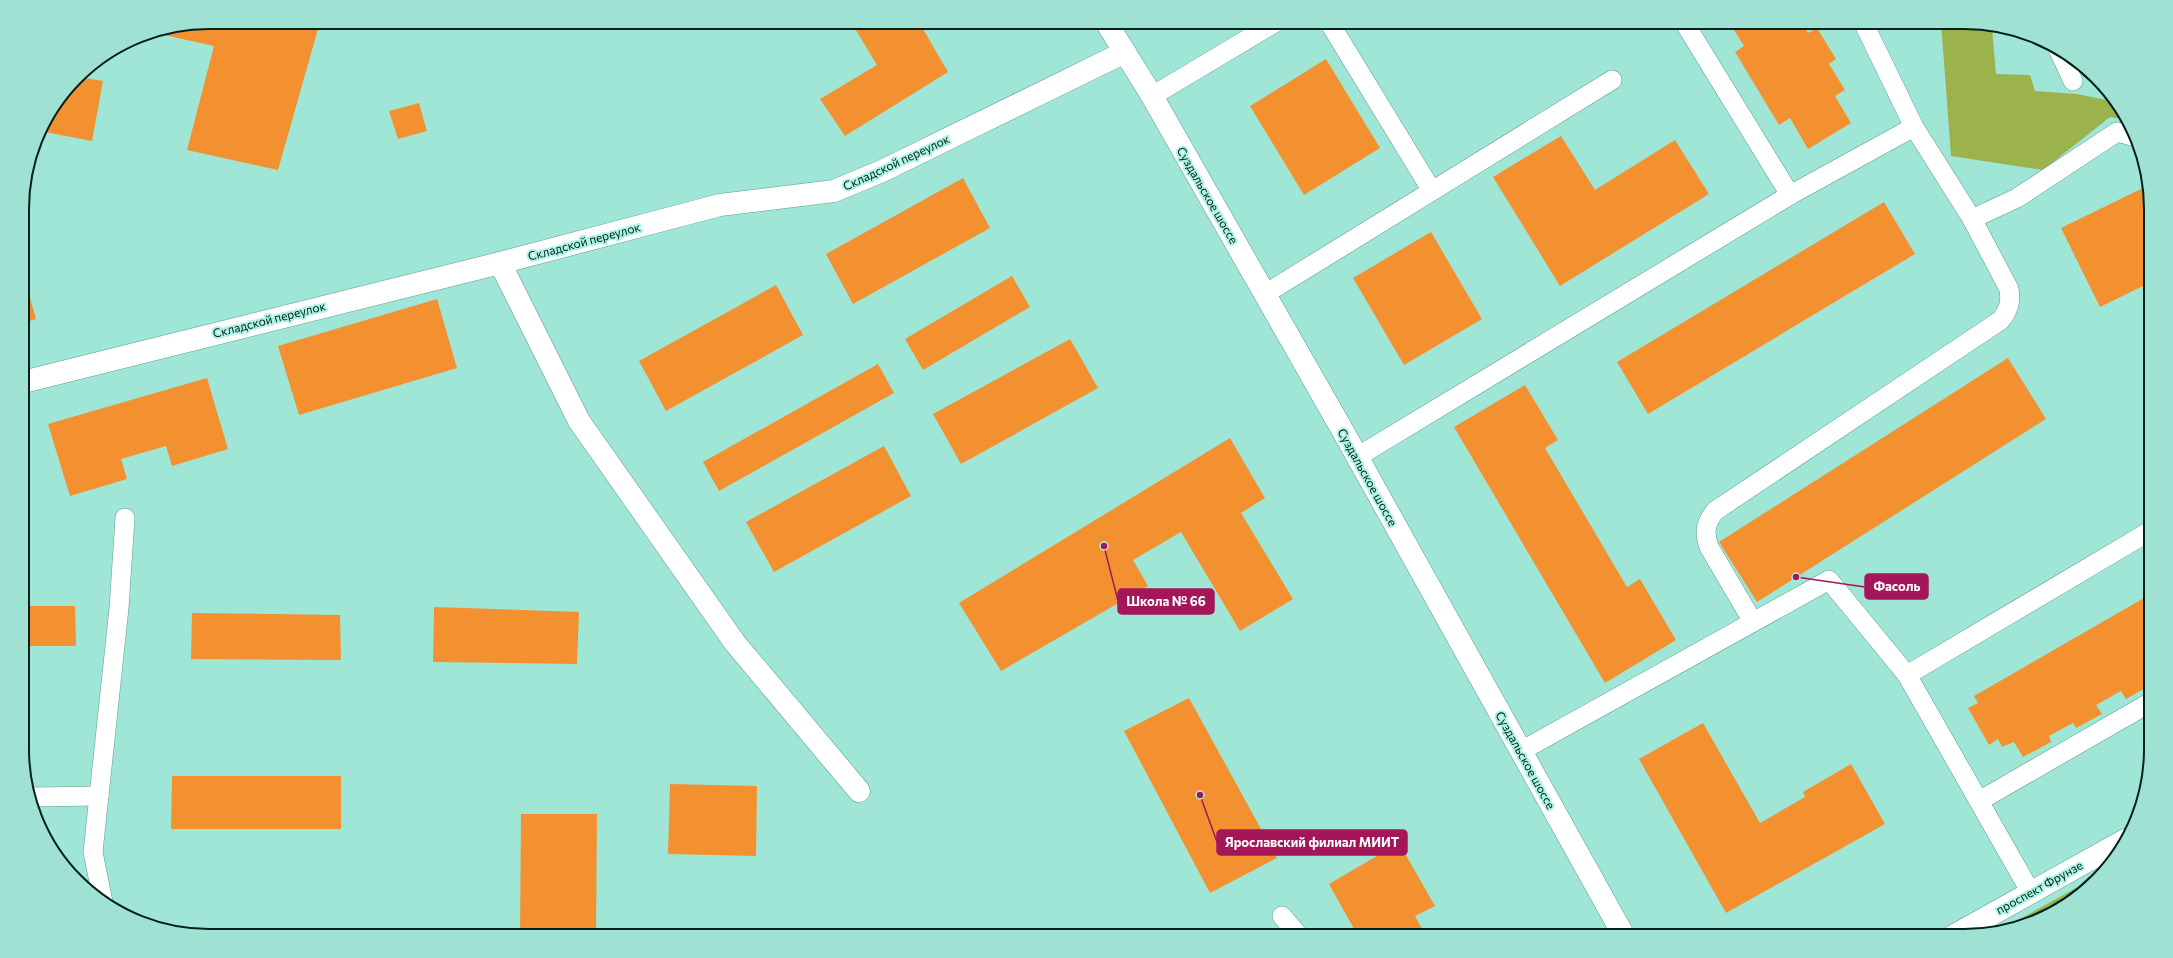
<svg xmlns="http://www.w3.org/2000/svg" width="2173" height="958" viewBox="0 0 2173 958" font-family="Commissioner,sans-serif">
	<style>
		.green { fill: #9cb24d }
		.building { fill: #f39131 }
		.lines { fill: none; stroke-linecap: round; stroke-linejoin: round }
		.service-casing { stroke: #599e90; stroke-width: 20 }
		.minor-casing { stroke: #599e90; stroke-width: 23 }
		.secondary-casing { stroke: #599e90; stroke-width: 23 }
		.service { stroke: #fff; stroke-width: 19 }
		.minor { stroke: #fff; stroke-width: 22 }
		.secondary { stroke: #fff; stroke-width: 22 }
		.labels { text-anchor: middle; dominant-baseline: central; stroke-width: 4; stroke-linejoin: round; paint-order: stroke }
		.street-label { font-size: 12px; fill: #03211c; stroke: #adf3e4 }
		.rim { fill: none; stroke: #03211c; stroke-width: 2 }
		.leader { fill: none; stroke: #a51659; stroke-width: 1.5 }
		.callout-dot { fill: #a51659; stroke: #adf3e4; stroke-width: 1.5 }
		.callout { fill: #a51659; stroke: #a51659; stroke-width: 1.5 }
		.callout-label { font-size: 13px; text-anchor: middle; font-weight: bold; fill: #fff }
	</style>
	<rect width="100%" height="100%" fill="#a0e6d7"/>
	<g class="green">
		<path d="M1941 22H1964L1992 28 1996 74 2030 75 2035 91 2077 94 2116 102 2127 120 2110 117 2043 170 1951 156Z"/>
		<path d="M2105 872 2068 904 2024 926 1998 931Z"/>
	</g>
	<g class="building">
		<path d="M209 22H320L278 170 187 150 214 46 155 33Z"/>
		<path d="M851 22H919L948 72 845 136 820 99 877 65Z"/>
		<path d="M1729 22H1801L1808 33 1817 28 1836 59 1829 64 1845 90 1835 96 1851 123 1808 149 1790 118 1779 125 1735 52 1744 46Z"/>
		<path d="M1326 59 1380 148 1304 195 1250 106Z"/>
		<path d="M79 77 103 81 92 141 40 131Z"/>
		<path d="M419 103 427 131 398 139 389 111Z"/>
		<path d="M1561 136 1595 190 1675 140 1709 194 1560 286 1493 177Z"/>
		<path d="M963 178 990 228 853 304 826 254Z"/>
		<path d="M2149 185 2150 291 2147 284 2100 307 2061 228Z"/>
		<path d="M1884 202 1915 254 1648 414 1617 362Z"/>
		<path d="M1431 232 1482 319 1404 365 1353 278Z"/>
		<path d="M23 273 36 319 23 323Z"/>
		<path d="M1012 276 1030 307 923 370 905 339Z"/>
		<path d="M776 285 803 335 666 411 639 361Z"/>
		<path d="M437 299 457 368 299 415 278 346Z"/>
		<path d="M1070 339 1098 388 961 464 933 414Z"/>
		<path d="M2008 358 2046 419 1757 602 1719 542Z"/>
		<path d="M878 364 894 393 719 491 703 462Z"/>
		<path d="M207 378 228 449 172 466 166 446 121 459 127 479 70 496 48 424Z"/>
		<path d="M1525 385 1558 440 1545 448 1627 587 1640 579 1676 640 1605 683 1454 427Z"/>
		<path d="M1230 438 1265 498 1241 513 1293 599 1240 631 1181 532 1133 560 1148 586 1001 671 959 603Z"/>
		<path d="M884 446 911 496 774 572 746 522Z"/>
		<path d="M2151 594V685L2126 699 2121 691 2096 705 2102 714 2076 728 2073 723 2049 736 2051 742 2023 757 2014 742 2002 747 1998 739 1989 745 1968 708 1978 703 1974 696Z"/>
		<path d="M23 606H75L76 646H23Z"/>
		<path d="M434 607 579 612 577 664 433 662Z"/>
		<path d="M192 613 340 615 341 660 191 659Z"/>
		<path d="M1189 698 1277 858 1210 893 1124 731Z"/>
		<path d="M1703 723 1760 823 1805 797 1803 792 1851 764 1885 824 1726 913 1639 759Z"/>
		<path d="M172 776H341V829H171Z"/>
		<path d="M670 784 757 786 756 856 668 854Z"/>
		<path d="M521 814H597L596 936H520Z"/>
		<path d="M1399 843 1435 906 1415 916 1426 936H1358L1329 884Z"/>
	</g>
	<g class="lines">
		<defs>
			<g id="service">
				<path d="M1329 22 1432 191"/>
				<path d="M1863 22 1914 127 1972 219 2017 198 2117 132 2136 137"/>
				<path d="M2058 49 2073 81"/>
				<path d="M1152 96 1276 22"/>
				<path d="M1790 195 1914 127"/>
				<path d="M1265 294 1612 80"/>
				<path d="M1357 457 1790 195 1684 22"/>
				<path d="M1753 622 1709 547C1704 532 1705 524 1715 511L2001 320C2009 309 2011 302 2009 289L1972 219"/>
				<path d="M1521 751 1829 580 1907 675"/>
				<path d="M30 797 99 796"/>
				<path d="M1979 801 2151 702"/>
				<path d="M2030 891 1907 675 2150 531"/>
				<path d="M103 902 93 852 119 608 125 518"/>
				<path d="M1282 916 1299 936"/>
			</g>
			<g id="minor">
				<path d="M500 263 579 421 735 643 859 791"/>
				<path d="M23 382 500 263 720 205 834 191 882 171 1125 52"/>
			</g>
			<g id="secondary">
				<path d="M1106 22 1152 96 1344 433 1624 936"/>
				<path d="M1953 936 2125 840"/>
			</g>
		</defs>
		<use href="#service" class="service-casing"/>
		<use href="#minor" class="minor-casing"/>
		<use href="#secondary" class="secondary-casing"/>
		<use href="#service" class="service"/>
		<use href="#minor" class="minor"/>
		<use href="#secondary" class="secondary"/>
	</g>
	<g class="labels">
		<g class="street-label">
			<text transform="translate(896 162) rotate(-25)">Складской переулок</text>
			<text transform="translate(1208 195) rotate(60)">Суздальское шоссе</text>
			<text transform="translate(584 241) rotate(-15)">Складской переулок</text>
			<text transform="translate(269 319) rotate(-14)">Складской переулок</text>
			<text transform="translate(1368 477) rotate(61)">Суздальское шоссе</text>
			<text transform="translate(1526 760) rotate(61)">Суздальское шоссе</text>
			<text transform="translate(2039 887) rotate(-29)">проспект Фрунзе</text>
		</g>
	</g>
	<path d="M0 0H2173V958H0ZM209 29H1964A180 180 0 0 1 2144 209V749A180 180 0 0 1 1964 929H209A180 180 0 0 1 29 749V209A180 180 0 0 1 209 29Z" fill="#9fe2d4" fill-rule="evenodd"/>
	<path class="rim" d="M209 29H1964A180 180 0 0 1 2144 209V749A180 180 0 0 1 1964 929H209A180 180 0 0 1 29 749V209A180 180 0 0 1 209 29Z"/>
	<path class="leader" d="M1796 577L1865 587M1104 546L1118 601M1200 795L1217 842"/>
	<g class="callout-dot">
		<circle cx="1796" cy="577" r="4"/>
		<circle cx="1104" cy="546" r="4"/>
		<circle cx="1200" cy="795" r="4"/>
	</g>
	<g class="callout">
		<rect x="1865" y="574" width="63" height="25" rx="4"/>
		<rect x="1118" y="589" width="96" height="25" rx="4"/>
		<rect x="1217" y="830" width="190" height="25" rx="4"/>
	</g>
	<g class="callout-label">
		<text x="1897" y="591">Фасоль</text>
		<text x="1166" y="606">Школа № 66</text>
		<text x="1312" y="847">Ярославский филиал МИИТ</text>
	</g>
</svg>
